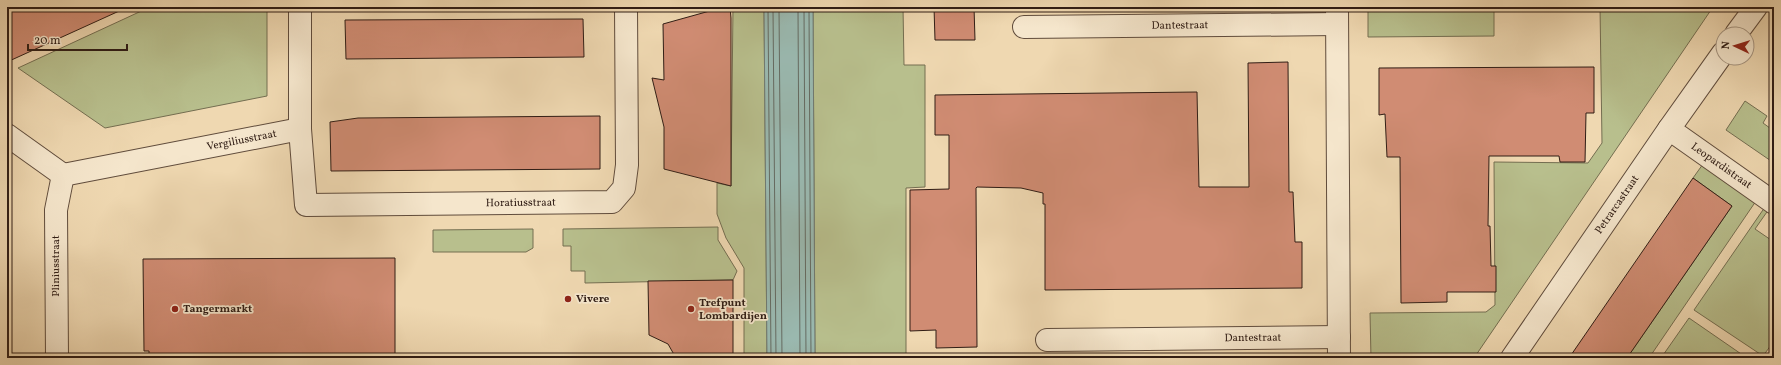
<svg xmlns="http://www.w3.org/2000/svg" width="1781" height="365" viewBox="0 0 1781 365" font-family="Vollkorn,serif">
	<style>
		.green { fill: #b8bf8d; stroke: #746e51 }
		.water { fill: #9ab9b0; stroke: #707b72 }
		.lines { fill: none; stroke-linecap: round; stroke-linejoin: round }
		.shore { stroke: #656b62; stroke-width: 1 }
		.building { fill: #d08c73; stroke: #301d15 }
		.minor-casing { stroke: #604c3c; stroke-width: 24 }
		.minor { stroke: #f5e6cc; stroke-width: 22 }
		.poi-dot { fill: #8f2418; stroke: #f5e6cc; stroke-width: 1.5 }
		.labels { text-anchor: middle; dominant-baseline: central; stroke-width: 3.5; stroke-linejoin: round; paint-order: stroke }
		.street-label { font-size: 11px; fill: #301d15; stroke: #f5e6cc }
		.poi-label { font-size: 11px; font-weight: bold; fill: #301d15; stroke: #f5e6cc; text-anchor: start }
	</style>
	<rect width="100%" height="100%" fill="#efd8b1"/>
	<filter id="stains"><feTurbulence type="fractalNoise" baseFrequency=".005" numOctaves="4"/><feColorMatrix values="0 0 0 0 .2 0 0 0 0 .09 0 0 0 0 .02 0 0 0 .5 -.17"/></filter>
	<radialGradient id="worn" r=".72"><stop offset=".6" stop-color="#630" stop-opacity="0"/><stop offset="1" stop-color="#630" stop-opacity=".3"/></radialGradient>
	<g class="green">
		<path d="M150 7H267V96L105 128 18 68Z"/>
		<path d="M733 7H764L767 358H744V268L726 238 717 214V183L731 186Z"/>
		<path d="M813 7H903L904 65H925V187L906 188V358H815Z"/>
		<path d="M1368 7 1414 9 1494 7V36L1368 37Z"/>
		<path d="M1600 7H1713L1474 358H1371L1370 313 1486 312 1495 305 1494 162 1588 163 1602 143Z"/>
		<path d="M1745 101 1767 116 1763 123 1774 131V163L1726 130Z"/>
		<path d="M1703 164 1756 201 1649 358 1645 355 1643 358H1627L1732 206 1693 178Z"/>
		<path d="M1765 207 1769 209 1755 229 1774 242V341L1763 356 1694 310Z"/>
		<path d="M718 227V240L737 271 733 280 585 283V271H571V246H563V229Z"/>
		<path d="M533 229V248L526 252H433V230Z"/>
		<path d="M1689 318 1747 358H1661Z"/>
	</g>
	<path class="water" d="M764 7H813L815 358H767Z"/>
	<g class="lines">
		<g class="shore">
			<path d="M768 7 771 358"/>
			<path d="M773 7 776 358"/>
			<path d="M779 7 782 358"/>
			<path d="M798 7 800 358"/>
			<path d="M804 7 806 358"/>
			<path d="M809 7 811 358"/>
		</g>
	</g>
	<g class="building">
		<path d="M7 7H128L7 62Z"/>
		<path d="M724 7H730L731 18V186L664 169V127L652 78 664 80 663 24Z"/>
		<path d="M934 7H974L975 40H935Z"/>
		<path d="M583 19 584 57 346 59 345 20Z"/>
		<path d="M1288 62 1289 192H1293L1295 242H1302V288L1045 290V204H1043V193L1021 188 977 187 976 188 977 347 936 348V330L910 331V190L949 189V135H935V95L1197 92 1199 187H1249L1248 63Z"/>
		<path d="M1594 67V113H1586L1585 162H1560L1559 156H1489L1488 226H1490L1491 266H1496V292H1447V302L1401 303 1400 157H1387L1385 114 1379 115V68Z"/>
		<path d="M600 116V169L331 171 330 122 358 118Z"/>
		<path d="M1693 178 1732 206 1627 358H1569Z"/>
		<path d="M395 258V358H149V351H144L143 259Z"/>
		<path d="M733 280V358H676L668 344 649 335 648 281Z"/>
	</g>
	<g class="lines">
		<defs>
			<g id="minor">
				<path id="s1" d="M300 7V129L306 205 612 202 624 188 627 165 626 7"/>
				<path d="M1337 7 1339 358"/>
				<path id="s2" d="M1024 27 1337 24"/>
				<path d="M1736 34 1756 7"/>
				<path id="s3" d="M1669 129 1774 203"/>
				<path d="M7 135 63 175"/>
				<path id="s4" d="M63 175 300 129"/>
				<path id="s5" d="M1047 340 1339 337"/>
				<path d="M57 358 56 210 63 175"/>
				<path id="s6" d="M1512 358 1669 129 1723 53"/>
			</g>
		</defs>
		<use href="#minor" class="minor-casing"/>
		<use href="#minor" class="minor"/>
	</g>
	<g class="poi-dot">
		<circle cx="568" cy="299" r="4"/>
		<circle cx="175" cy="309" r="4"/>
		<circle cx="691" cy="309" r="4"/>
	</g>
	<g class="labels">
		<g class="street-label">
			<text stroke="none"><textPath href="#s2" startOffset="156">Dantestraat</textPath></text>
			<text stroke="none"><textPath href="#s4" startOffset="182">Vergiliusstraat</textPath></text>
			<text stroke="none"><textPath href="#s3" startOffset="64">Leopardistraat</textPath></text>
			<text stroke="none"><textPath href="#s1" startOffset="413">Horatiusstraat</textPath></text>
			<text stroke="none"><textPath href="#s6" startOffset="186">Petrarcastraat</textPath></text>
			<text transform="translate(56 266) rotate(-90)">Pliniusstraat</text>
			<text stroke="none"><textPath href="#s5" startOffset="206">Dantestraat</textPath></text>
		</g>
		<g class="poi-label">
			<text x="576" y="299">Vivere</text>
			<text x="699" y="303">Trefpunt<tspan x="699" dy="13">Lombardijen</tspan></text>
			<text x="183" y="309">Tangermarkt</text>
		</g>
	</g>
	<rect width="1781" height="365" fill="none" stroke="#efd8b1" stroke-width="24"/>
	<rect x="8" y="8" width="1765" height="349" fill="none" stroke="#301d15" stroke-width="2"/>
	<rect x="12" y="12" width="1757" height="341" fill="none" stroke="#301d15"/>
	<g transform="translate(1735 46) rotate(274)"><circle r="19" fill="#f5e6cc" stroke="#a69683"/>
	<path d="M0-3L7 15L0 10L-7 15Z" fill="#8f2418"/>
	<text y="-6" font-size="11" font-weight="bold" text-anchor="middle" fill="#301d15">N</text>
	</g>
	<path d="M28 44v6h99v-6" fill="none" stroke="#301d15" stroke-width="2"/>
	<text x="34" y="44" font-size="12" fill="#301d15" stroke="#f5e6cc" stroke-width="3" paint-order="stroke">20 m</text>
	<rect width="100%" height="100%" filter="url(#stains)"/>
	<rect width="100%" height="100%" fill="url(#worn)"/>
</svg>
